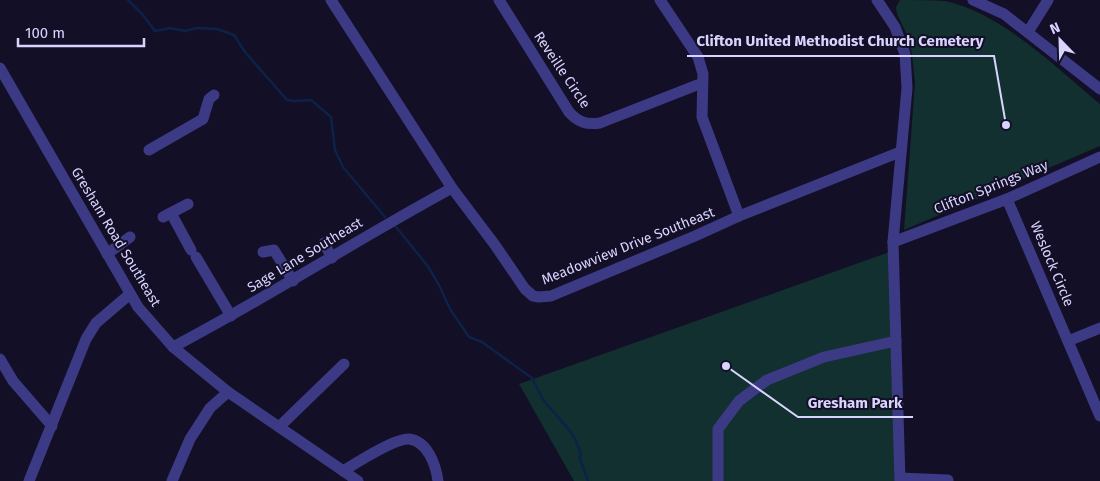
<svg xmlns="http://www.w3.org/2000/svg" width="1100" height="481" viewBox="0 0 1100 481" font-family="'Fira Sans',sans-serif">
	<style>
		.green { fill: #12302f }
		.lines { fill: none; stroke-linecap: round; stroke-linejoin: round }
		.stream { stroke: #0c2248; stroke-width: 2.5 }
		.minor { stroke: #3d3a85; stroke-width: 11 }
		.labels { text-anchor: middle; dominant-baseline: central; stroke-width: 4; stroke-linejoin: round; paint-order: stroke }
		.street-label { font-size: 14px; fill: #d9d4ff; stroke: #130f26 }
		.leader { fill: none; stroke: #d9d4ff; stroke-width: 2 }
		.callout-dot { fill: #d9d4ff; stroke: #130f26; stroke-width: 2 }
		.callout-label { font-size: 15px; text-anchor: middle; font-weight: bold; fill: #d9d4ff; stroke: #130f26; stroke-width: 4; stroke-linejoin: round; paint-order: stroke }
	</style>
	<rect width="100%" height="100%" fill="#130f26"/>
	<g class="green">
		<path d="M900 0C914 0 931 0 945 1 1000 12 1057 68 1100 104V146L904 230 915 83 912 54 907 35 897 14 896 7Z"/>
		<path d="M895 250 902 481H574L519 384Z"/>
	</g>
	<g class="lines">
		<g class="stream">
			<path d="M128 0 143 15 155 31 170 28 185 31 197 28 217 29 234 35 245 52 287 100 295 101 311 100 331 117 335 150 343 167 385 217"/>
			<path d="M396 227 427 265 439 285 450 309 469 337 482 342 532 378 544 401 570 431 575 439 581 454 580 459 588 481"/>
		</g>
		<g class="minor">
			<path d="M331 0 452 188 495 245 525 289 533 296 539 297 551 296 695 236 739 216 900 152"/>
			<path d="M499 0 569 112C578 122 586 125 600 123L697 85 702 86"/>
			<path d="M660 0 698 57 703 74 702 117 739 216"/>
			<path d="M877 0 895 27 905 54 907 88 893 242 900 481"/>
			<path d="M973 0 1004 14 1100 89"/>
			<path d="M1028 32 1048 0"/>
			<path d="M0 68 138 307 173 347 228 392 358 481"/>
			<path d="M149 150 203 119 209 99 214 95"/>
			<path d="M1007 199 1100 416"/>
			<path d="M171 213 191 250"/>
			<path d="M163 217 188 204"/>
			<path d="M893 242 1007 199 1100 157"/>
			<path d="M324 243 332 258"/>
			<path d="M263 252 274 250 293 281"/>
			<path d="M107 254 130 237"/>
			<path d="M196 257 231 316"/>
			<path d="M1068 341 1100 328"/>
			<path d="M173 347C268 297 358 239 452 188"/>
			<path d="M0 359 13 381 52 426"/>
			<path d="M279 427 344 364"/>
			<path d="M343 471C356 463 395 438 409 439 428 441 436 466 438 481"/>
			<path d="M900 478 948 480"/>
			<path d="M29 481 86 339 96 323 130 294"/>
			<path d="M172 481 190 439 210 408 228 392"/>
			<path d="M718 481V429L739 401 767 380 824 357 896 341"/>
		</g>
	</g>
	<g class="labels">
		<g class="street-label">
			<text transform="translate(562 70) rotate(56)">Reveille Circle</text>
			<text transform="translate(991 187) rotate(-22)">Clifton Springs Way</text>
			<text transform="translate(116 237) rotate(59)">Gresham Road Southeast</text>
			<text transform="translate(628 246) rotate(-22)">Meadowview Drive Southeast</text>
			<text transform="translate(305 255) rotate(-31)">Sage Lane Southeast</text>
			<text transform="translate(1052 264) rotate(67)">Weslock Circle</text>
		</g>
	</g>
	<path class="leader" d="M1006 125L994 56H687M726 366L798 417H913"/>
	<g class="callout-dot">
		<circle cx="1006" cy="125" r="5"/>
		<circle cx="726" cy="366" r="5"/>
	</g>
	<g class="callout-label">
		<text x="840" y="46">Clifton United Methodist Church Cemetery</text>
		<text x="855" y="408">Gresham Park</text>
	</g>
	<g transform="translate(1060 40) rotate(337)" stroke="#130f26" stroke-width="4" paint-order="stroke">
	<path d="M0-4L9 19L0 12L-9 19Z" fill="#d9d4ff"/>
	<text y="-8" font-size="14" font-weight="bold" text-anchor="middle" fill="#d9d4ff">N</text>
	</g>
	<path d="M18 38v8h126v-8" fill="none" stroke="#d9d4ff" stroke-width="2.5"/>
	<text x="25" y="38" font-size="15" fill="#d9d4ff" stroke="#130f26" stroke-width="4" paint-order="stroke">100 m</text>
</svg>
